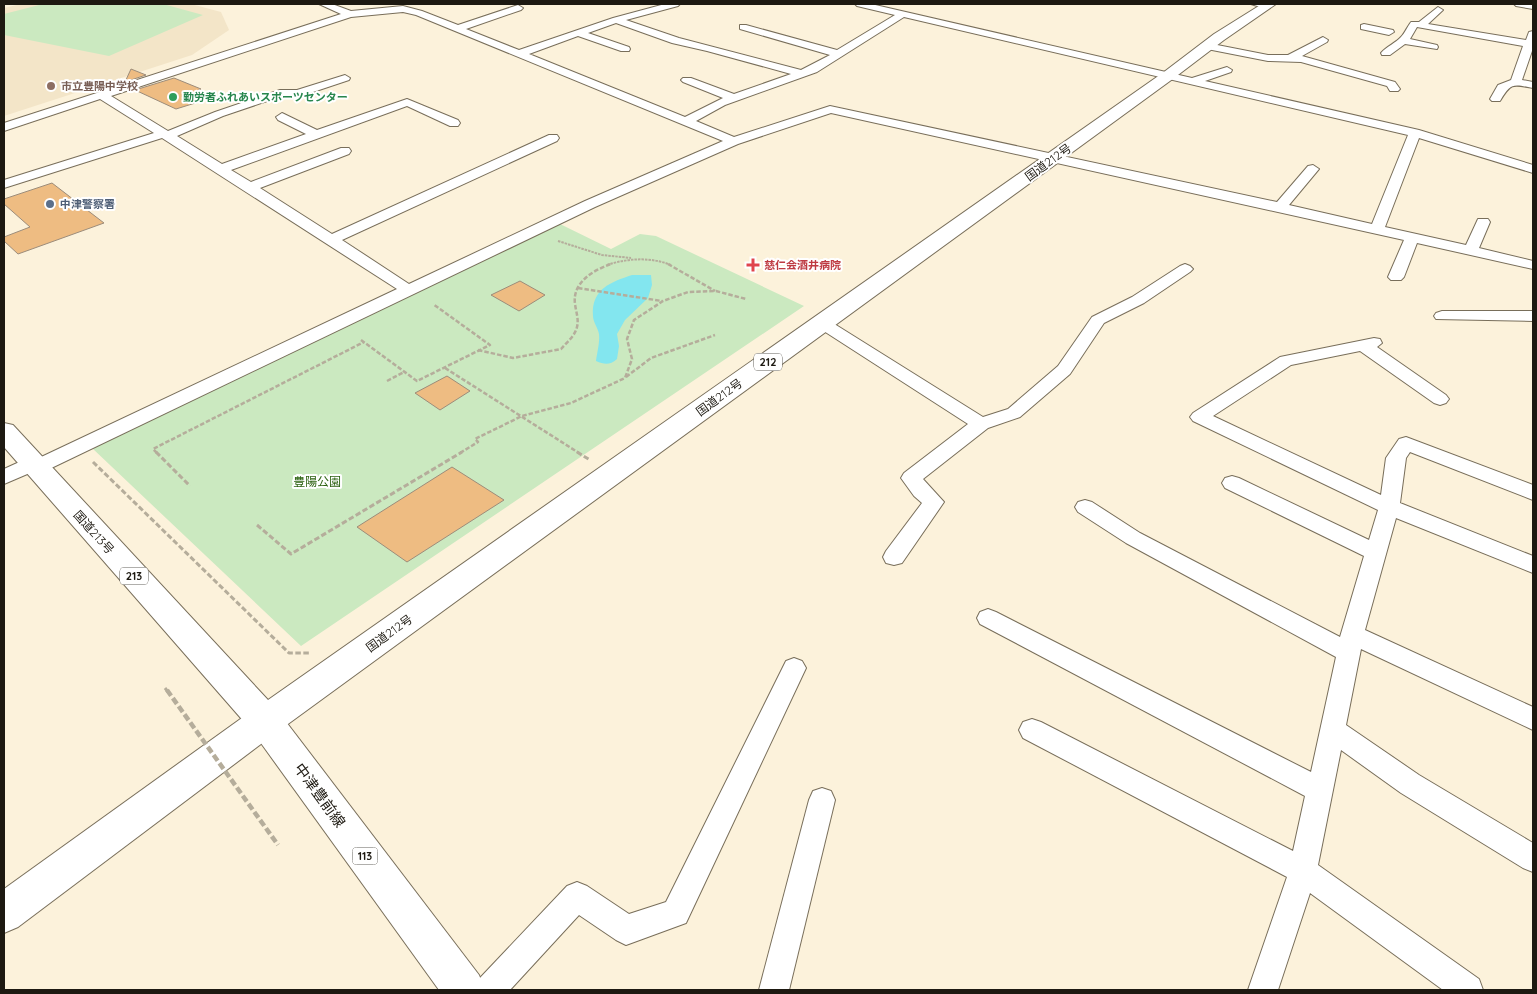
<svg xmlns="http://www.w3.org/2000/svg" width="1537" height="994" viewBox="0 0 1537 994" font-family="Quicksand,'Noto Sans JP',sans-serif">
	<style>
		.built { fill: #f3e5c8 }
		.green { fill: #cbe9c0 }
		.water { fill: #83e6ef }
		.building { fill: #eebc82; stroke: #9c8c7a }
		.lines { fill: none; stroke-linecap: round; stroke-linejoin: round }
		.street-casing { stroke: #786e5a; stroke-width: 2 }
		.secondary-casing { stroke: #786e5a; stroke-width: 2 }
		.primary-casing { stroke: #786e5a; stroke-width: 2 }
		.highway-casing { stroke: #786e5a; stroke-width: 2 }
		.path-far2 { stroke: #b5ad9b; stroke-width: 2; stroke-dasharray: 2.5 1; stroke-linecap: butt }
		.path-far1 { stroke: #b5ad9b; stroke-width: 2.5; stroke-dasharray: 4.5 2; stroke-linecap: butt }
		.path { stroke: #b5ad9b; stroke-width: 3; stroke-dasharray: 5.5 2.5; stroke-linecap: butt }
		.street { fill: #fff; fill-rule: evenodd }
		.secondary { fill: #fff; fill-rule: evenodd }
		.primary { fill: #fff; fill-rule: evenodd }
		.highway { fill: #fff; fill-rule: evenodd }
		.path-bridge-far1 { stroke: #b5ad9b; stroke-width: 3; stroke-dasharray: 5.5 2.5; stroke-linecap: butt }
		.path-bridge { stroke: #b5ad9b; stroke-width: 4.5; stroke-dasharray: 7 3; stroke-linecap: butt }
		.education-dot { fill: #8d6e63; stroke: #fff; stroke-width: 2 }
		.leisure-dot { fill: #2e9e5b; stroke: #fff; stroke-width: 2 }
		.service-dot { fill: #5c6f8a; stroke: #fff; stroke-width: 2 }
		.health-dot { fill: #e0444e; stroke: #fff; stroke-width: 2 }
		.labels { text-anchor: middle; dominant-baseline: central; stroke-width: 4; stroke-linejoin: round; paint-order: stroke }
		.far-education-label { font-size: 11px; font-weight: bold; fill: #785e54; stroke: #fff; text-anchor: start }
		.far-leisure-label { font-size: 11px; font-weight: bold; fill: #27864d; stroke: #fff; text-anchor: start }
		.far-service-label { font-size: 11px; font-weight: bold; fill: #4e5e75; stroke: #fff; text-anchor: start }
		.far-health-label { font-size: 11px; font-weight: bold; fill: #be3a42; stroke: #fff; text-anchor: start }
		.shield { fill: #fff; stroke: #615e58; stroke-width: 1 }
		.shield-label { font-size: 11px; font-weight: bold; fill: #1d1911 }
		.street-label { font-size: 12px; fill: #1d1911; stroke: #fff }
		.park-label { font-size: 12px; fill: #2d6212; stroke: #fff }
		.near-street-label { font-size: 15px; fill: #1d1911; stroke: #fff }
	</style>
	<rect width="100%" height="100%" fill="#fcf2db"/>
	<path class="built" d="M21 4H191L221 12 229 30 192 55 4 116V8Z"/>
	<g class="green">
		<path d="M43 4H163L203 15 109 56 4 35V14Z"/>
		<path d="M560 224 611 249 640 234 656 236 804 306 301 646 92 448Z"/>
	</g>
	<path class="water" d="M632 275H651L652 285 648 298 625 320 617 334 619 346 617 359C610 365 605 365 596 361 597 353 600 342 599 334 598 328 593 322 593 316 591 289 611 282 632 275Z"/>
	<g class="building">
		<path d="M131 69 146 75 125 82Z"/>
		<path d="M174 78 201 89 190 94 205 100 176 109 135 90Z"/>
		<path d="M52 183 104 223 18 254 4 241V237L30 227 4 204V199Z"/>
		<path d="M520 281 545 295 519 311 491 295Z"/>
		<path d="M447 376 470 391 440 410 415 393Z"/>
		<path d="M452 467 504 500 407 562 357 527Z"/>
	</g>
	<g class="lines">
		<defs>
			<g id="street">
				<path d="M319 4H332L351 11 403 6 422 11 458 25 518 5 523 8 521 10 466 29 519 50 613 18 665 4H680L678 6 626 20 679 38 801 70 830 55 740 29V25H746L837 50 895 15 857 6 855 4H871L1192 78 1227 67 1232 70 1231 72 1205 81 1419 130 1533 165V173L1419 138 1385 227 1466 245 1478 219H1488L1490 222 1479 248 1533 261V269L1417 243 1404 277 1401 280H1391L1388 277 1404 240 831 113 738 144 595 207 43 472 36 474 32 472 4 484V469L26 459H37L397 289 162 138 4 188V180L154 133 100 99 4 131V123L341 14ZM403 12 416 15 723 141 585 201 409 284 342 240 557 141 559 138 557 135H549L332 234 260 188 349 154 351 151 349 148H341L251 182 231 170 407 106 450 126H458L460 123 458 120 407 99 317 130 282 113 276 117 278 120 306 134 222 164 177 136 223 116 285 95 298 97 349 80 350 78 345 75 297 90H280L215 112 168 131 111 96 351 17ZM904 17 1408 135 1372 224 1289 205 1319 169 1313 165 1308 166 1277 202 830 106 734 137 696 121 725 105 817 72ZM616 23 672 43 707 51 791 74 734 94 691 78H683L681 80 683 82 723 98 685 117 529 54 578 36 621 51H629L630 49 629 47 588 33Z"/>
				<path d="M1251 4H1269L1272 6 1267 9Z"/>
				<path d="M1514 4H1533V9L1516 6Z"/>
				<path d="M1438 7 1443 10 1428 24 1526 40 1529 32 1533 31V48L1522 80 1533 82V88C1512 84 1511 83 1500 101H1492L1490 99 1498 85 1511 80 1523 46 1417 27 1410 39 1437 45 1438 47 1437 49 1405 44 1390 55H1382L1381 53C1387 46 1396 43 1401 37 1405 33 1407 27 1411 22H1419Z"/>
				<path d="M1364 24 1393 30 1394 32 1389 35 1361 29V25Z"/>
				<path d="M1323 37 1328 40 1327 42 1302 56 1395 82 1400 89 1398 91H1390L1387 86 1301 62 1268 61 1207 49 1202 46 1207 43 1268 55H1288Z"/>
				<path d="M1185 264 1190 266 1193 269 1190 272 1144 303 1104 323 1070 374 1020 417 988 428 923 479 944 502 902 563 894 565 886 563 883 557 886 551 922 503 914 496 901 478 904 473 968 424 816 326 814 323 816 320H828L983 417 1008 409 1058 366 1092 317 1132 297 1180 266Z"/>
				<path d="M1442 311H1533V321L1436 319 1434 316 1436 313Z"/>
				<path d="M1374 338 1380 339 1382 343 1377 347 1446 395 1449 399 1446 403 1440 405 1434 403 1360 351 1291 365 1213 416 1381 495 1386 458 1399 439 1406 437 1533 485V500L1410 452 1406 458 1400 503 1533 556V573L1396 518 1365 630 1533 707V730L1361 649 1346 725 1419 775 1533 843V872L1523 868 1401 793 1341 750 1318 865 1479 979 1483 990H1443L1310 893 1278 990H1248L1287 877 1023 738 1019 730 1023 722 1032 719 1041 722 1293 851 1305 796 980 624 977 618 980 612 988 609 996 612 1311 772 1336 657 1126 543 1078 512 1075 507 1078 502 1085 500 1092 502 1140 533 1340 637 1364 556 1225 488 1222 483 1225 478 1232 476 1239 478 1369 540 1378 510 1193 421 1190 417 1193 413 1280 357Z"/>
				<path d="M794 658 802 661 806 668 686 923 626 945 616 940 579 915 510 990H475L479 979 567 886 577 882 587 886 629 914 666 902 786 661Z"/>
				<path d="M822 788 831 791 835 800 789 990H759L809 800 813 791Z"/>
			</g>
			<path id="secondary" d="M265 706 277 710 282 721 277 732 18 927 4 933V889L253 710Z"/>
			<path id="primary" d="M265 706 277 710 479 975 485 990H439L253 732 248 721 253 710Z"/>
			<path id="highway" d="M1262 4H1276L1224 40 1174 78 277 732 265 736 253 732 4 447V423L13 425 268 700 1164 72 1214 34Z"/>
		</defs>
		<use href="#street" class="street-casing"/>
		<use href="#secondary" class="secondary-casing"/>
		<use href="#primary" class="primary-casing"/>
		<use href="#highway" class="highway-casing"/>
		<g class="path-far2">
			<path d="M558 241 602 255 631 258"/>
			<path d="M607 265C628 258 651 257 671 265"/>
		</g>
		<g class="path-far1">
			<path d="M668 264 715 291"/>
			<path d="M578 288 662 301"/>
			<path d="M361 340 417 381 490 345 433 304"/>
			<path d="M478 350 513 358 561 349C567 342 575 336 577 327 579 319 576 312 575 304 572 282 594 270 611 264"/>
			<path d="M445 368 579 453"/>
			<path d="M626 377 651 358 715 335"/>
			<path d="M387 381 404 372"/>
			<path d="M157 453 153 449 364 342"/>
			<path d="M460 453 478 442 475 439 522 416 571 403 625 378 632 359 627 339 634 320 663 301 688 292 716 291 746 299"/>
		</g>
		<g class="path">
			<path d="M156 452 190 486"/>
			<path d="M577 452 590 460"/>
			<path d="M93 462 289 653H309"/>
			<path d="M257 525 291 554 462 452"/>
		</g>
		<use href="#street" class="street"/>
		<use href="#secondary" class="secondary"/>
		<use href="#primary" class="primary"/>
		<use href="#highway" class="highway"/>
		<path class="path-bridge-far1" d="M165 688 168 692"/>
		<path class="path-bridge" d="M167 690 278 845"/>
	</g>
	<circle class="education-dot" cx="51" cy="86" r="5"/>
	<circle class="leisure-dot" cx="173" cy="97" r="5"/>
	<circle class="service-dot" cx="50" cy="204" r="5"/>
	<path class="health-dot" d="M750.5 257.5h5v5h5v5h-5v5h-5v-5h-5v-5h5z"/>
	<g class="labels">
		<g class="far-education-label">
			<text x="61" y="86">市立豊陽中学校</text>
		</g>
		<g class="far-leisure-label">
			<text x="183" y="97">勤労者ふれあいスポーツセンター</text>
		</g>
		<g class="far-service-label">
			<text x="60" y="204">中津警察署</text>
		</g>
		<g class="far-health-label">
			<text x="764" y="265">慈仁会酒井病院</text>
		</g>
		<g class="shield">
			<rect x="754" y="353.5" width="28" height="17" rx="4"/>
			<rect x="120" y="567.5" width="28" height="17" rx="4"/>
			<rect x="352.5" y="847.5" width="25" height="17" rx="4"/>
		</g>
		<g class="shield-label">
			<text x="768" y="362">212</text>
			<text x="134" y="576">213</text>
			<text x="365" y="856">113</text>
		</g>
		<g class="street-label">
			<text transform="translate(1048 162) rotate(-36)">国道212号</text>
			<text transform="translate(719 397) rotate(-36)">国道212号</text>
			<text transform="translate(94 532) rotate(48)">国道213号</text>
			<text transform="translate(389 633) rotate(-36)">国道212号</text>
		</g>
		<g class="park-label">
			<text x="317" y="481">豊陽公園</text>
		</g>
		<g class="near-street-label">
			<text transform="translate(320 795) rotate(54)">中津豊前線</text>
		</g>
	</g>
	<rect width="1537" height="994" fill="none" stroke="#1d1911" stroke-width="10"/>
</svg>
